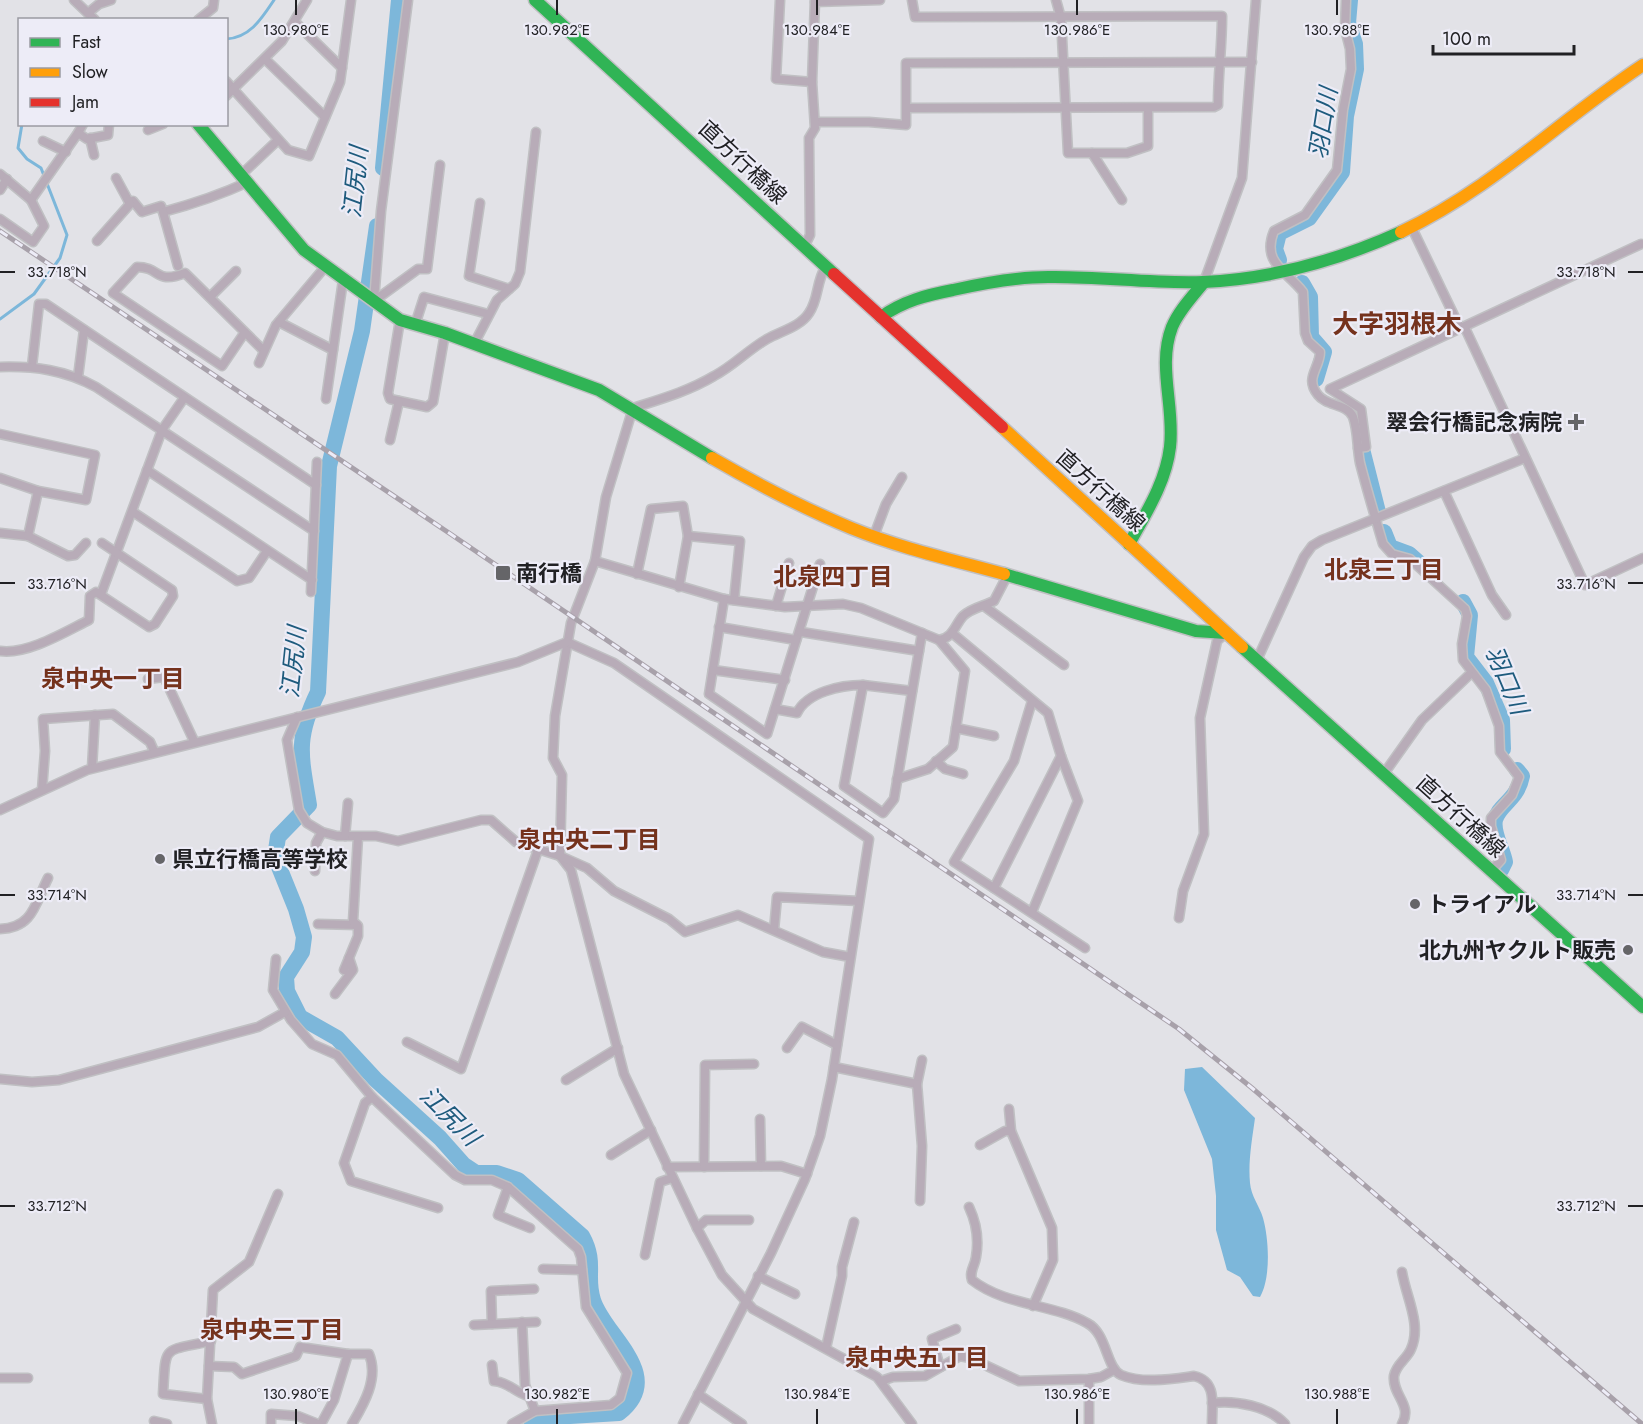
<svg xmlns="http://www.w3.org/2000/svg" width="1643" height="1424" viewBox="0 0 1643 1424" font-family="Jost,'Noto Sans JP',sans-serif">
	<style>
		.water { fill: #7db7da }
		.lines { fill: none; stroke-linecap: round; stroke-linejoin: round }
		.stream { stroke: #7db7da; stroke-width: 3 }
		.river { stroke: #7db7da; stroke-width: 16 }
		.street-casing { stroke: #c0c0c3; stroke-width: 11 }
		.fast-casing { stroke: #c0c0c3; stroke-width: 15 }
		.slow-casing { stroke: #c0c0c3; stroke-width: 15 }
		.jam-casing { stroke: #c0c0c3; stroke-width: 15 }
		.street { stroke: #b8acb8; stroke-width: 8 }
		.fast { stroke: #30b455; stroke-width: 12 }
		.slow { stroke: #ff9f0a; stroke-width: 12 }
		.jam { stroke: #e5322d; stroke-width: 12 }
		.rail-casing { stroke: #a8a1aa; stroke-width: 5 }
		.rail { stroke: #edecf7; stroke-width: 3; stroke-dasharray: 9; stroke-linecap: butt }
		.ticks { fill: none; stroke: #212124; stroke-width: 2 }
		.poi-dot { fill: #656568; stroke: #edecf7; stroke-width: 2 }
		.labels { text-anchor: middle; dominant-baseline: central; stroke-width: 4.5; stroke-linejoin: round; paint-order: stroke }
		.street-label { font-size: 22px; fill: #212124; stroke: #edecf7 }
		.poi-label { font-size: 22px; font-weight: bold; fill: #212124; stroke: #edecf7; text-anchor: start }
		.water-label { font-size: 24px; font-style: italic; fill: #1e5b7d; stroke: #edecf7 }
		.neighbourhood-label { font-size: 24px; font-weight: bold; fill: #75321d; stroke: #edecf7 }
		.quarter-label { font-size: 26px; font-weight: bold; fill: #75321d; stroke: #edecf7 }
		.ticks-label { font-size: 15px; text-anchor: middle; fill: #212124; stroke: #edecf7; stroke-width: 4.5; stroke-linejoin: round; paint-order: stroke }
	</style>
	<rect width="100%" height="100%" fill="#e2e2e7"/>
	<path class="water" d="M1202 1067 1255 1118C1252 1140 1248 1162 1250 1183 1251 1196 1260 1207 1263 1218 1269 1239 1271 1278 1260 1297L1253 1296 1240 1277 1227 1270 1216 1230V1196L1212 1159 1184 1090 1185 1069Z"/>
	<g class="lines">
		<g class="stream">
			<path d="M226 39C250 38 262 18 274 0"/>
			<path d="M0 319 34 294 60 258 67 235 41 168 27 159 18 148 22 124"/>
		</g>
		<g class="river">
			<path d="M383 168 399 0"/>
			<path d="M377 226 362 331 329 466 318 692C295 739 301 756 309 805L278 837 275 857 296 909 304 937 302 952 286 977 287 991 300 1017 337 1038 376 1080 440 1138 464 1165 476 1173H497L518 1180 582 1236C597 1263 585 1276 593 1300 604 1336 667 1375 619 1413L554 1417 532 1424"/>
			<path d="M1279 260 1275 249 1279 233 1309 218 1342 172 1346 116 1356 69 1355 44 1348 23 1350 0"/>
			<path d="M1302 283 1310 297 1311 337 1324 352 1316 379"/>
			<path d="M1363 453 1378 512"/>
			<path d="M1384 532 1390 547 1409 554 1426 569"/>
			<path d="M1463 602 1470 615 1466 657 1486 683 1502 720 1503 749"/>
			<path d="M1501 870 1505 862C1503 849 1492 833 1495 820 1499 804 1517 801 1522 776L1517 770"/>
		</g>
		<defs>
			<g id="street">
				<path d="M74 0 95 20"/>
				<path d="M780 0 776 79 812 82"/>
				<path d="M1056 0 1061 18 1068 153H1127L1148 146V108"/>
				<path d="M1346 0 1345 29 1350 49 1351 69 1343 110 1337 170 1305 215 1274 231C1261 263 1287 271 1303 292L1305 333 1308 341 1320 352C1320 368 1304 378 1318 395 1326 406 1348 404 1353 417 1358 430 1357 448 1360 463 1367 490 1375 517 1383 544L1392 554 1410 559 1465 609 1467 616 1462 644 1463 660 1486 690 1499 726 1500 752 1519 777 1512 795 1491 818V826L1501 860 1491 871"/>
				<path d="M815 2 880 0"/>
				<path d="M88 13 99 4 111 0"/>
				<path d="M198 20 213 8 214 0"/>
				<path d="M295 22 342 68"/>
				<path d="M265 59 325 117"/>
				<path d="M226 81 288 150 309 156 340 82 351 0"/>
				<path d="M226 96 282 41 307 0"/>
				<path d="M907 108 1214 107 1218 105C1218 74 1222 47 1222 16L915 17 912 0"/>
				<path d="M815 122H869L906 125V63L1252 62"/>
				<path d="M148 130 163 124"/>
				<path d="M78 133 83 124"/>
				<path d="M90 138 94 155"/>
				<path d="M43 141 66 152"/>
				<path d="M1092 153 1122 200"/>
				<path d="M0 174 31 200 78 133 87 139 108 135 109 124"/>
				<path d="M242 174 278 140"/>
				<path d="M116 178 130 204 133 201 142 212 161 206 163 212C193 204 220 195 248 182"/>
				<path d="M0 190 7 179"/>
				<path d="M480 203 469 276 509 289"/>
				<path d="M163 212 178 266"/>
				<path d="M0 219 33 242 44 226 31 200"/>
				<path d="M1411 226 1460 328"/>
				<path d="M97 241 130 204"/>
				<path d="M804 247 810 235 809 138 815 128 812 82 815 0"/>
				<path d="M826 266C816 281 819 299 809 313 800 327 781 331 767 339 748 350 733 366 714 376 689 391 661 399 633 408L606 497 595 561 571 623 555 716 553 758 562 775 560 856 571 870 624 1074 697 1228 722 1275 753 1309 877 1377 912 1424"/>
				<path d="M1204 282 1242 178 1256 0"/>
				<path d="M210 297 236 271"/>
				<path d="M374 301 381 211 408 0"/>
				<path d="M374 301 418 269H427L440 165"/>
				<path d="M400 320 388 393 390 399 427 407 433 402 445 333"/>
				<path d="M279 322 333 350"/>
				<path d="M415 325 424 297 488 314"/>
				<path d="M1465 328 1585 585 1643 558"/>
				<path d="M245 332 222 366 113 293 137 267C161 267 155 285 185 273L263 350"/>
				<path d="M474 344 497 300 515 284 520 272 536 132"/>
				<path d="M259 363 276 325 325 267"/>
				<path d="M32 366 39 304H46L316 485"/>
				<path d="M0 367C35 366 65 370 96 387L314 531"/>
				<path d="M78 377 84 330"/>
				<path d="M326 399 343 280"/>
				<path d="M0 434 95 455 86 500 38 491 0 478"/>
				<path d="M390 440 399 401"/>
				<path d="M1358 448 1366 447 1361 409 1330 389 1641 244"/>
				<path d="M147 470 312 580"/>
				<path d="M1444 491 1492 595 1506 615"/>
				<path d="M133 512 237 581 249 578 267 551"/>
				<path d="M0 533 28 536 38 491"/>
				<path d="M28 536 68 556 75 555 86 543"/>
				<path d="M688 536 740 541 734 600"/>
				<path d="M874 536 886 504 902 477"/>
				<path d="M595 561 724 599 785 607 843 604 861 608 939 640C953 638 955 625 963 616 971 608 984 606 994 601L1008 574"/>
				<path d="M637 574 651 509 683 506 688 536 679 587"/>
				<path d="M311 592 317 462"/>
				<path d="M101 594 162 430 184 398"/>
				<path d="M724 599 709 694 767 734 820 564"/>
				<path d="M776 606 789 563"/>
				<path d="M984 606 1064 665"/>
				<path d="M719 627 796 640"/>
				<path d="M801 632 919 651"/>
				<path d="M952 633 1048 713 1061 756 1078 801 1032 912"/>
				<path d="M567 642 614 663 869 839 832 1079 820 1136 805 1179 771 1253 683 1424"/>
				<path d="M0 651C27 655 65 632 89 620L90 596 96 592 149 627 155 624 173 596 172 590 102 543"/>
				<path d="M1257 660 1304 557 1312 546 1322 540 1525 458"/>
				<path d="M713 670 785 680"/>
				<path d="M148 679 164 677 194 741"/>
				<path d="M863 685 912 691"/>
				<path d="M1032 701 1014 761 954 862 1085 948"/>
				<path d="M775 709 797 713C807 692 841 685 863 685L844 786 883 813 894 799 922 633"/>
				<path d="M297 717 287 740 299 810 307 823 322 832 337 836H376L398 841 481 820H491L516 842 560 856 587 868 614 891 669 919 685 932 738 915 823 952 850 957"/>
				<path d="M956 728 994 736"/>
				<path d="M936 761 945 769 963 774"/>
				<path d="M92 768 95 715"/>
				<path d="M1383 775 1422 720 1469 675"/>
				<path d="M897 779 928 769 953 747 965 671 939 640"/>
				<path d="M42 790 45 751 43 719 113 714 150 742 154 751"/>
				<path d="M0 810 87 770 518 662 567 642"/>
				<path d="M345 836 348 803"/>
				<path d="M315 871 316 843 322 832"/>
				<path d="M994 888 1061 756"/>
				<path d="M1179 918 1183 891 1204 834 1200 718 1217 641 1226 633"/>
				<path d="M318 924 357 925"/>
				<path d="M0 929C33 928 35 904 48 878"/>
				<path d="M774 930 777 897 859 901"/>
				<path d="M276 959 273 990 291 1020 312 1044 337 1055 372 1097 365 1103 344 1163 351 1181 438 1208"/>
				<path d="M344 970 358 936V926L353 921 358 837"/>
				<path d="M335 994 353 970 349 958"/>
				<path d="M407 1042 461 1069 538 850"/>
				<path d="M787 1048 802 1027 837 1045"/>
				<path d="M834 1067 917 1084 922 1060"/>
				<path d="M0 1079 32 1082 59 1080 258 1027 285 1012"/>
				<path d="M566 1080 618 1048"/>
				<path d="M917 1084 922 1146 920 1201"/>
				<path d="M372 1097 455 1175 465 1180H492L508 1187 578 1249 581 1257 586 1307 627 1373 620 1398 611 1405 535 1411 512 1424"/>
				<path d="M1009 1109 1011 1131 1052 1228 1053 1260 1033 1306"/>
				<path d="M760 1119 761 1166"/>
				<path d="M980 1145 1005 1131H1011"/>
				<path d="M611 1155 651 1130"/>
				<path d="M667 1167 781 1166 807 1174"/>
				<path d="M704 1167 705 1065 754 1064"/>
				<path d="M508 1187 498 1215 530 1228"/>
				<path d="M969 1207C976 1222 979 1240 976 1257 975 1266 969 1271 972 1280 1005 1306 1054 1304 1087 1323 1107 1333 1106 1368 1121 1375 1142 1384 1172 1379 1194 1376 1217 1381 1212 1404 1212 1424"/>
				<path d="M697 1228 706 1220H749"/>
				<path d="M645 1255 660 1182 672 1178"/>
				<path d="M543 1269 582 1270"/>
				<path d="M758 1276 795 1294"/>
				<path d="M522 1322 525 1385 535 1411"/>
				<path d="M492 1324 491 1291 534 1289"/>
				<path d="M474 1325 536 1322"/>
				<path d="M826 1348 842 1276V1267L854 1222"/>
				<path d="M348 1354H369C379 1378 364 1404 352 1424"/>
				<path d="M492 1365 494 1381C508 1382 515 1392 528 1396"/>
				<path d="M209 1366 234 1367 242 1374 296 1356 300 1347 348 1354 334 1400 321 1424"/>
				<path d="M940 1367 932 1339 956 1329"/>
				<path d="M0 1378H28"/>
				<path d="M881 1381 893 1377 925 1376 960 1356 970 1358 1019 1381 1089 1379 1101 1377 1114 1370"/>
				<path d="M698 1394 742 1424"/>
				<path d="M207 1399 163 1394C166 1343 162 1352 211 1341"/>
				<path d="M1212 1403C1235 1400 1269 1406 1285 1424"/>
				<path d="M154 1421 167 1424"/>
				<path d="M212 1424 207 1399 213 1290 249 1262 278 1194"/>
				<path d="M271 1424V1414L298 1416 318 1424"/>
				<path d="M1089 1424V1379"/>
				<path d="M1402 1424C1413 1405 1392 1395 1394 1376 1396 1364 1407 1359 1411 1349 1422 1324 1406 1297 1402 1272"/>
			</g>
			<g id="fast">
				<path d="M535 0 834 274"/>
				<path d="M198 124 304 250 400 320 445 333 599 390 712 458"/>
				<path d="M881 317C903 301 927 295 953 290 984 283 1016 277 1048 277 1099 276 1151 284 1203 282 1270 279 1339 260 1401 232"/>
				<path d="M1129 544C1146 513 1166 482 1170 447 1175 407 1157 366 1172 327 1179 310 1193 296 1204 282"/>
				<path d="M1004 574 1196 631 1226 633"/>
				<path d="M1242 647 1643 1007"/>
			</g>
			<g id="slow">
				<path d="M1401 232C1495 187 1558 121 1643 65"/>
				<path d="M1002 427 1242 647"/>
				<path d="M712 458C757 484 803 508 851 528 900 548 953 560 1004 574"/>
			</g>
			<path id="jam" d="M834 274 1002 427"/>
		</defs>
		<use href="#street" class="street-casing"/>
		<use href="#fast" class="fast-casing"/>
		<use href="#slow" class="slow-casing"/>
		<use href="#jam" class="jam-casing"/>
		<use href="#street" class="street"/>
		<use href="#fast" class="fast"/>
		<use href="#slow" class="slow"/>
		<use href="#jam" class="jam"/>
		<defs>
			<path id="rail" d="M0 231 452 535 1179 1029 1252 1088 1642 1424"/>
		</defs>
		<use href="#rail" class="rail-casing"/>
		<use href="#rail" class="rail"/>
	</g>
	<path class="ticks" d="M296 0V15M557 0V15M817 0V15M1077 0V15M1337 0V15M0 272H15M1628 272H1643M0 583H15M1628 583H1643M0 895H15M1628 895H1643M0 1206H15M1628 1206H1643M296 1409V1424M557 1409V1424M817 1409V1424M1077 1409V1424M1337 1409V1424"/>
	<g class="poi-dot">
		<path d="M1573 413h6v6h6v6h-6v6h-6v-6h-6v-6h6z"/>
		<rect x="495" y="565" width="16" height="16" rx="3"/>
		<circle cx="160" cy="859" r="6"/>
		<circle cx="1415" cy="904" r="6"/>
		<circle cx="1628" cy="950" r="6"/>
	</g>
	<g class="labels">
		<g class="street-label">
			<text transform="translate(743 162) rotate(43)">直方行橋線</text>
			<text transform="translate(1101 490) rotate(42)">直方行橋線</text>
			<text transform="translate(1461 816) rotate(42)">直方行橋線</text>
		</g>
		<g class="poi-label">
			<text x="1562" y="422" text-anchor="end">翠会行橋記念病院</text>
			<text x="516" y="573">南行橋</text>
			<text x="172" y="859">県立行橋高等学校</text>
			<text x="1427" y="904">トライアル</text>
			<text x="1616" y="950" text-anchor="end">北九州ヤクルト販売</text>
		</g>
		<g class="water-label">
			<text transform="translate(1323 123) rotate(-81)">羽口川</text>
			<text transform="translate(355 182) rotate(-84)">江尻川</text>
			<text transform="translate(293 662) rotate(-84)">江尻川</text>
			<text transform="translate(1507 680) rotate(67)">羽口川</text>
			<text transform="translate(450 1116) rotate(45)">江尻川</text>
		</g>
		<g class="neighbourhood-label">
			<text x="1384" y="569">北泉三丁目</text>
			<text x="833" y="576">北泉四丁目</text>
			<text x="113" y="678">泉中央一丁目</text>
			<text x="589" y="839">泉中央二丁目</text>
			<text x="272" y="1329">泉中央三丁目</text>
			<text x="917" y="1357">泉中央五丁目</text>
		</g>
		<g class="quarter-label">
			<text x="1397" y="324">大字羽根木</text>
		</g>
	</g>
	<g class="ticks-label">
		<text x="296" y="35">130.980°E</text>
		<text x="557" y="35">130.982°E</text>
		<text x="817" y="35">130.984°E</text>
		<text x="1077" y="35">130.986°E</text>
		<text x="1337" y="35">130.988°E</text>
		<text x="57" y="277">33.718°N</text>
		<text x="1586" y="277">33.718°N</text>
		<text x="57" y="589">33.716°N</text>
		<text x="1586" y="589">33.716°N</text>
		<text x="57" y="900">33.714°N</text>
		<text x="1586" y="900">33.714°N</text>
		<text x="57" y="1211">33.712°N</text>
		<text x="1586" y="1211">33.712°N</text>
		<text x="296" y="1399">130.980°E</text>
		<text x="557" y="1399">130.982°E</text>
		<text x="817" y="1399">130.984°E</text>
		<text x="1077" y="1399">130.986°E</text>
		<text x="1337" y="1399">130.988°E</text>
	</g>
	<rect x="18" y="18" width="210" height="108" fill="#edecf7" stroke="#9b9ba3" stroke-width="1.5"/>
	<rect x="30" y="38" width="30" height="9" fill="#30b455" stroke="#9b9ba3" stroke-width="1.5"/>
	<text x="72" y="48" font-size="18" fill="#212124">Fast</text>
	<rect x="30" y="68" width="30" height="9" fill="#ff9f0a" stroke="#9b9ba3" stroke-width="1.5"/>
	<text x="72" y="78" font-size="18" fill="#212124">Slow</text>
	<rect x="30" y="98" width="30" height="9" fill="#e5322d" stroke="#9b9ba3" stroke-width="1.5"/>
	<text x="72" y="108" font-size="18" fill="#212124">Jam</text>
	<path d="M1433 45v9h141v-9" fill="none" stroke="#212124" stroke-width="3"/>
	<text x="1442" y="45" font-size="18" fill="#212124" stroke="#edecf7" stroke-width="4.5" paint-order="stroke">100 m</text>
</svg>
